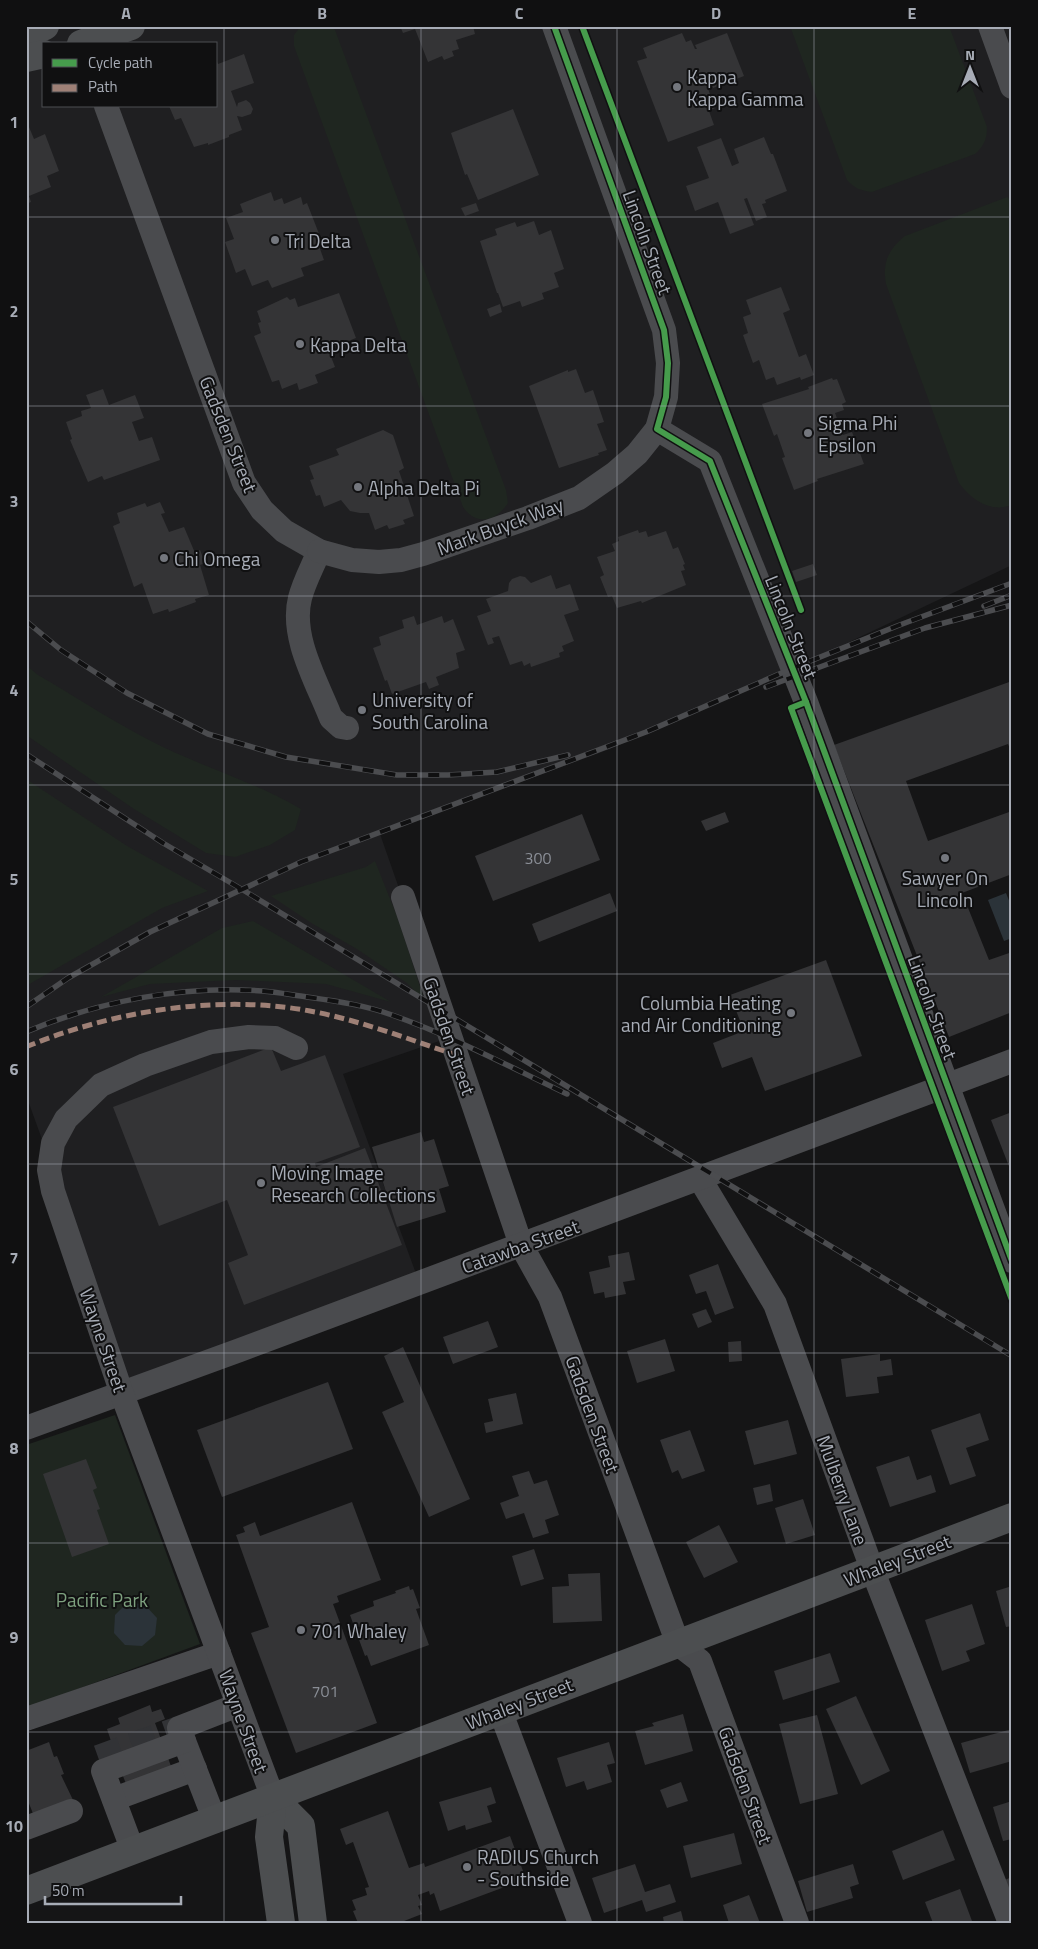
<svg xmlns="http://www.w3.org/2000/svg" width="1038" height="1949" viewBox="0 0 1038 1949" font-family="'Titillium Web',sans-serif">
	<style>
		.built { fill: #1f1f21; fill-rule: evenodd }
		.green { fill: #1f2620 }
		.water { fill: #2b3339 }
		.building { fill: #343436 }
		.lines { fill: none; stroke-linecap: round; stroke-linejoin: round }
		.minor-tunnel { stroke: #323336; stroke-width: 24; stroke-dasharray: 24 12; stroke-linecap: butt }
		.minor { stroke: #4a4b4e; stroke-width: 24 }
		.major { stroke: #4c4e50; stroke-width: 28 }
		.rail-casing { stroke: #4b4c4f; stroke-width: 5.5 }
		.rail { stroke: #101011; stroke-width: 4; stroke-dasharray: 11; stroke-linecap: butt }
		.quiet { stroke: #9e8076; stroke-width: 5; stroke-dasharray: 10 5; stroke-linecap: butt }
		.cycleway-casing { stroke: #101011; stroke-width: 9 }
		.cycleway { stroke: #469c4c; stroke-width: 6 }
		.grid { fill: none; stroke: #a7acb6; stroke-width: 1; stroke-opacity: 0.55 }
		.poi-dot { fill: #74777e; stroke: #101011; stroke-width: 2 }
		.labels { text-anchor: middle; dominant-baseline: central; stroke-width: 4; stroke-linejoin: round; paint-order: stroke }
		.number-label { font-size: 16px; fill: #8a8e96 }
		.poi-label { font-size: 19px; fill: #a7acb6; stroke: #101011; text-anchor: start }
		.street-label { font-size: 19px; fill: #a7acb6; stroke: #101011 }
		.park-label { font-size: 19px; fill: #7ea17f; stroke: #101011 }
		.neatline { fill: none; stroke: #a7acb6; stroke-width: 2 }
		.grid-label { font-size: 16px; text-anchor: middle; font-weight: bold; fill: #a7acb6 }
	</style>
	<rect width="100%" height="100%" fill="#151516"/>
	<path class="built" d="M26 26H1012V565L786 672 610 749 380 834 451 1037 343 1074 422 1290 133 1392 26 1095ZM44 44H216V106H44Z"/>
	<g class="green">
		<path d="M301 26H331L335 30 506 490 508 503C496 521 477 527 463 507L294 46V35Z"/>
		<path d="M790 26H949L987 127C987 139 984 146 975 154L872 192C861 191 854 188 847 180Z"/>
		<path d="M1007 197 1012 200V505C990 513 972 500 959 483L886 284C882 264 888 249 905 236Z"/>
		<path d="M26 665 38 675C76 697 112 721 151 741 199 766 253 781 301 809L295 830 270 845 235 857 206 853 134 809 26 735Z"/>
		<path d="M26 779 127 846 208 891 162 908 26 986Z"/>
		<path d="M375 861 398 919 423 996 417 993 407 983 357 949 313 924 271 896 366 867Z"/>
		<path d="M253 921 391 1002 326 984 236 980 150 984 101 997 222 928Z"/>
		<path d="M115 1415 200 1644 26 1708V1445Z"/>
	</g>
	<g class="water">
		<path d="M1006 893 1012 908V938L1004 941 988 900Z"/>
		<path d="M127 1603 144 1604 157 1618 155 1635 142 1646 125 1645 114 1633 115 1615Z"/>
	</g>
	<g class="building">
		<path d="M400 26H473L475 34 456 40 459 49 452 51 454 56 444 60 442 56 428 62 415 29 403 33Z"/>
		<path d="M682 33 686 42 691 40 695 49H697L695 45 727 33 744 76 713 88 712 85 707 86 715 108 709 111 714 125 668 142 637 61 647 58 643 48Z"/>
		<path d="M244 54 254 83 231 91 237 107 238 103 246 100 250 103 253 109 251 114 242 117 237 116 242 130 229 135V137L208 145V143L194 147 181 118 175 120 169 106H216V60L218 64Z"/>
		<path d="M513 109 539 175 478 200 467 174 465 175 451 133Z"/>
		<path d="M29 127 34 139 45 134 59 171 47 176 51 187 29 196 31 202 26 204V128Z"/>
		<path d="M764 137 771 154H773L787 191 765 200 766 203 762 204 767 217 756 221 747 198 744 199 754 225 730 234 718 202 695 211 686 186 709 178 697 147 721 138 732 166 739 163 734 149Z"/>
		<path d="M271 192 274 201 282 198 284 204 301 197 303 205 307 203 323 244 319 246 324 260 301 268 304 276 272 288 268 280 252 286 245 269 236 273 225 242 234 239 226 218 243 212 240 204Z"/>
		<path d="M476 203 479 211 465 216 461 208Z"/>
		<path d="M534 221 539 235 551 230 564 269 554 273 559 287 542 293 544 299 522 307 520 301 503 307 498 293H497L480 241 497 235 495 229 515 222 517 227Z"/>
		<path d="M781 287 790 310 783 313 799 357 806 354 814 375 801 380 800 377 777 385 774 377 766 380 759 360 753 363 743 335 748 333 743 317 751 314 746 300Z"/>
		<path d="M339 293 356 338 328 349 335 367 315 375 318 383 299 390 297 383 282 389 279 380 272 382 254 336 261 333 258 323 261 322 257 311 287 297 290 300 295 298 298 307Z"/>
		<path d="M500 304 502 312 490 317 487 309Z"/>
		<path d="M576 369 585 393 593 390 604 422 597 424 607 450 598 453 599 455 559 468 529 386 568 370V372Z"/>
		<path d="M832 378 833 380 837 379 846 402 842 404 844 410 835 413 843 435 852 432 864 464 817 479 818 481 794 490 782 458 785 457 777 434 774 436 762 404 809 389 808 387Z"/>
		<path d="M103 389 109 405 135 395 144 418 132 422 139 441 152 437 160 460 104 480 102 476 88 482 70 440 72 439 66 422 82 416 81 411 91 408 86 395Z"/>
		<path d="M383 430 393 435 404 468 399 471 414 516 403 520 405 524 389 529 387 525 375 530 369 513H360L350 511 341 500 324 507 320 495 316 496 310 480 314 479 309 466 339 455 336 449Z"/>
		<path d="M160 502 165 513 161 514 169 532 184 527 195 553 200 550 205 563 200 565 209 595 195 599 196 602 169 612 168 609 153 614 142 583 134 587 113 526 120 523 117 513 145 503 147 507Z"/>
		<path d="M638 530 639 533 646 531 648 537 666 531 673 549 678 547 685 564 683 565 685 570 681 571 686 585 642 603 641 601 617 608 612 596 608 597 600 577 604 575 597 557 615 551 612 544 619 541 618 537Z"/>
		<path d="M813 564 817 575 796 582 792 571Z"/>
		<path d="M551 575 556 589 570 584 579 610 564 615 574 641 562 646 564 651 559 653 560 657 531 667 530 663 524 666 522 661 510 665 499 636 492 638 494 643 488 645 477 616 491 611 486 599 508 591 509 583 512 579 520 576 525 577 531 583Z"/>
		<path d="M414 616 417 625 442 616 444 623 453 619 465 650 456 653 459 668 436 677 439 685 429 689 426 682 392 694 387 680 385 681 373 648 381 645 379 637 404 628 402 620Z"/>
		<path d="M1012 681V753L1008 744 906 781 928 841 1012 811V874L962 893 989 960 1012 952V1012L949 1037 834 745Z"/>
		<path d="M725 812 729 822 706 831 701 821Z"/>
		<path d="M582 814 600 860 493 901 475 856Z"/>
		<path d="M610 893 617 911 539 942 532 924Z"/>
		<path d="M826 960 862 1056 765 1091 752 1057 722 1068 713 1043 744 1031 730 995Z"/>
		<path d="M271 1047 281 1071 325 1055 360 1147 315 1163 316 1167 365 1148 402 1245 244 1305 228 1263 248 1255 227 1200 159 1226 113 1107Z"/>
		<path d="M1012 1112V1174L991 1120Z"/>
		<path d="M421 1132 424 1142 434 1139 449 1186 439 1189 446 1212 397 1227 372 1147Z"/>
		<path d="M629 1252 635 1280 623 1282 626 1294 605 1298 604 1292 594 1294 589 1272 610 1267 608 1256Z"/>
		<path d="M718 1264 734 1308 715 1315 706 1291 696 1294 689 1275Z"/>
		<path d="M706 1309 712 1322 698 1328 692 1314Z"/>
		<path d="M488 1321 498 1347 453 1364 443 1337Z"/>
		<path d="M665 1339 675 1371 637 1383 627 1351Z"/>
		<path d="M741 1341 742 1361 729 1362 728 1342Z"/>
		<path d="M403 1347 470 1499 429 1517 382 1412 404 1402 384 1356Z"/>
		<path d="M880 1354V1361L891 1359 893 1375 877 1377 879 1393 846 1397 841 1359Z"/>
		<path d="M328 1382 353 1449 222 1497 197 1430Z"/>
		<path d="M516 1393 523 1424 486 1433 484 1423 493 1421 488 1399Z"/>
		<path d="M980 1413 989 1440 966 1448 976 1476 950 1485 931 1430Z"/>
		<path d="M788 1420 797 1454 754 1465 745 1431Z"/>
		<path d="M690 1430 705 1471 682 1479 678 1470 672 1473 660 1440Z"/>
		<path d="M909 1456 917 1480 931 1475 936 1492 890 1507 876 1467Z"/>
		<path d="M86 1459 97 1488 93 1490 100 1509 97 1510 109 1544 72 1557 43 1474Z"/>
		<path d="M529 1471 534 1484 547 1480 559 1515 545 1520 549 1533 533 1538 524 1513 506 1519 500 1503 519 1496 512 1476Z"/>
		<path d="M770 1484 773 1501 757 1505 753 1488Z"/>
		<path d="M803 1499 815 1535 786 1544 775 1508Z"/>
		<path d="M352 1502 381 1580 337 1596 339 1602 333 1604 377 1723 296 1753 251 1633 269 1627 236 1535 245 1532 243 1527 255 1522 260 1536Z"/>
		<path d="M719 1525 738 1562 704 1578 686 1542Z"/>
		<path d="M534 1549 544 1579 521 1586 512 1556Z"/>
		<path d="M600 1573 602 1621 553 1623 552 1587 569 1586 568 1574Z"/>
		<path d="M409 1586 410 1590 413 1589 420 1608 416 1609 429 1645 371 1666 367 1655 365 1656 350 1615 374 1606 373 1601 396 1593 395 1591Z"/>
		<path d="M1012 1586V1626L1006 1627 996 1591Z"/>
		<path d="M972 1604 985 1644 966 1651 970 1661 942 1671 925 1620Z"/>
		<path d="M830 1653 840 1682 783 1700 774 1671Z"/>
		<path d="M856 1696 890 1771 861 1785 826 1709Z"/>
		<path d="M150 1705 152 1712 161 1709 165 1719 155 1723 175 1777 130 1794 110 1743 111 1741 107 1729 120 1724 118 1718Z"/>
		<path d="M683 1714 693 1751 645 1765 635 1731 654 1726 652 1723Z"/>
		<path d="M817 1715 838 1794 800 1804 779 1724Z"/>
		<path d="M1012 1729V1761L970 1773 961 1743Z"/>
		<path d="M49 1742 54 1757 57 1756 64 1774 61 1775 74 1802 36 1821 26 1796V1751Z"/>
		<path d="M609 1742 615 1763 607 1765 612 1782 587 1790 584 1781 566 1787 557 1758Z"/>
		<path d="M681 1782 688 1801 667 1808 660 1790Z"/>
		<path d="M491 1787 496 1803 487 1806 492 1822 466 1830 465 1825 448 1831 439 1802Z"/>
		<path d="M1012 1801V1839L1003 1841 993 1807Z"/>
		<path d="M388 1811 409 1868 424 1863 425 1867 510 1836 526 1879 440 1911 434 1893 430 1895 429 1891 418 1895 422 1905 418 1906 422 1914 399 1923H358L353 1911 356 1910 352 1900 367 1895 365 1888 369 1887 353 1842 346 1845 340 1829Z"/>
		<path d="M943 1830 955 1860 903 1880 892 1851Z"/>
		<path d="M734 1833 742 1864 691 1878 683 1846Z"/>
		<path d="M635 1864 645 1892 670 1884 676 1902 646 1912 642 1900 604 1913 592 1878Z"/>
		<path d="M853 1864 859 1884 850 1887 853 1898 807 1912 798 1881Z"/>
		<path d="M1012 1877V1893L1007 1894 1002 1881Z"/>
		<path d="M960 1889 972 1921 967 1923H933L925 1902Z"/>
		<path d="M749 1895 760 1923H729L723 1905Z"/>
		<path d="M681 1911 684 1923H664L663 1917Z"/>
	</g>
	<g class="lines">
		<path class="minor-tunnel" d="M98 1757 179 1728"/>
		<g class="minor">
			<path d="M554 26 664 330 668 363 666 397 657 429 710 461 806 702 1012 1261"/>
			<path d="M990 26 1012 87"/>
			<path d="M106 106 244 483 262 510 284 531 319 551C313 566 304 582 300 598 290 637 317 682 331 718L341 727 347 728"/>
			<path d="M319 551 352 560 379 562 401 560 423 554 528 518 579 498 615 473 637 454 657 429"/>
			<path d="M403 897 521 1245 550 1297 678 1644 700 1661 701 1664 797 1923"/>
			<path d="M700 1179 775 1304 872 1569 1010 1923"/>
			<path d="M26 1428 240 1350 1012 1061"/>
			<path d="M500 1710 580 1923"/>
			<path d="M26 1719 219 1653"/>
			<path d="M273 1798 122 1394 53 1191 49 1170 53 1143 66 1119 101 1085 145 1065 211 1042 249 1037 275 1038 296 1048"/>
			<path d="M114 1799 195 1769"/>
			<path d="M215 1821 179 1728 238 1705"/>
			<path d="M26 1828 71 1811"/>
			<path d="M133 1851 103 1771 184 1741"/>
		</g>
		<g class="major">
			<path d="M26 34 45 26"/>
			<path d="M81 44 131 26"/>
			<path d="M26 58 44 54"/>
			<path d="M273 1798 301 1826 313 1923"/>
			<path d="M273 1798 269 1837 281 1923"/>
			<path d="M26 1891 1012 1517"/>
		</g>
		<defs>
			<g id="rail">
				<path d="M984 606 1012 595"/>
				<path d="M26 621 61 650 127 693 208 734 286 757 397 775H448L497 772 568 755"/>
				<path d="M766 687 925 628 1012 605"/>
				<path d="M26 754 163 843 243 890 1012 1356"/>
				<path d="M26 1007 68 978 150 932 301 862 646 732 793 668 897 626 1012 583"/>
				<path d="M26 1032C99 1001 183 985 262 991 277 992 292 995 307 997 335 1001 365 1005 392 1015 452 1036 510 1067 567 1094"/>
			</g>
		</defs>
		<use href="#rail" class="rail-casing"/>
		<use href="#rail" class="rail"/>
		<path class="quiet" d="M26 1047C112 1011 218 994 310 1011 359 1020 408 1039 456 1055"/>
		<defs>
			<g id="cycleway">
				<path d="M554 26 664 330 668 363 666 397 657 429 710 461 806 702 1012 1261"/>
				<path d="M582 26 801 610"/>
				<path d="M806 702 791 708 1012 1300"/>
			</g>
		</defs>
		<use href="#cycleway" class="cycleway-casing"/>
		<use href="#cycleway" class="cycleway"/>
	</g>
	<path class="grid" d="M224 26V1923M421 26V1923M617 26V1923M814 26V1923M26 217H1012M26 406H1012M26 596H1012M26 785H1012M26 974H1012M26 1164H1012M26 1353H1012M26 1543H1012M26 1732H1012"/>
	<g class="poi-dot">
		<circle cx="677" cy="87" r="5"/>
		<circle cx="275" cy="240" r="5"/>
		<circle cx="300" cy="344" r="5"/>
		<circle cx="808" cy="433" r="5"/>
		<circle cx="358" cy="487" r="5"/>
		<circle cx="164" cy="558" r="5"/>
		<circle cx="362" cy="710" r="5"/>
		<circle cx="945" cy="858" r="5"/>
		<circle cx="791" cy="1013" r="5"/>
		<circle cx="261" cy="1183" r="5"/>
		<circle cx="301" cy="1630" r="5"/>
		<circle cx="467" cy="1867" r="5"/>
	</g>
	<g class="labels">
		<g class="number-label">
			<text x="538" y="858">300</text>
			<text x="325" y="1691">701</text>
		</g>
		<g class="poi-label">
			<text x="687" y="76">Kappa<tspan x="687" dy="22">Kappa Gamma</tspan></text>
			<text x="285" y="240">Tri Delta</text>
			<text x="310" y="344">Kappa Delta</text>
			<text x="818" y="422">Sigma Phi<tspan x="818" dy="22">Epsilon</tspan></text>
			<text x="368" y="487">Alpha Delta Pi</text>
			<text x="174" y="558">Chi Omega</text>
			<text x="372" y="699">University of<tspan x="372" dy="22">South Carolina</tspan></text>
			<text x="945" y="877" text-anchor="middle">Sawyer On<tspan x="945" dy="22">Lincoln</tspan></text>
			<text x="781" y="1002" text-anchor="end">Columbia Heating<tspan x="781" dy="22">and Air Conditioning</tspan></text>
			<text x="271" y="1172">Moving Image<tspan x="271" dy="22">Research Collections</tspan></text>
			<text x="311" y="1630">701 Whaley</text>
			<text x="477" y="1856">RADIUS Church<tspan x="477" dy="22">- Southside</tspan></text>
		</g>
		<g class="street-label">
			<text transform="translate(648 242) rotate(70)">Lincoln Street</text>
			<text transform="translate(229 434) rotate(68)">Gadsden Street</text>
			<text transform="translate(500 526) rotate(-20)">Mark Buyck Way</text>
			<text transform="translate(792 627) rotate(68)">Lincoln Street</text>
			<text transform="translate(933 1007) rotate(70)">Lincoln Street</text>
			<text transform="translate(450 1036) rotate(71)">Gadsden Street</text>
			<text transform="translate(520 1246) rotate(-20)">Catawba Street</text>
			<text transform="translate(104 1340) rotate(71)">Wayne Street</text>
			<text transform="translate(593 1414) rotate(70)">Gadsden Street</text>
			<text transform="translate(843 1490) rotate(70)">Mulberry Lane</text>
			<text transform="translate(897 1560) rotate(-21)">Whaley Street</text>
			<text transform="translate(519 1703) rotate(-21)">Whaley Street</text>
			<text transform="translate(244 1721) rotate(70)">Wayne Street</text>
			<text transform="translate(746 1785) rotate(70)">Gadsden Street</text>
		</g>
		<g class="park-label">
			<text x="102" y="1599">Pacific Park</text>
		</g>
	</g>
	<rect width="1038" height="1949" fill="none" stroke="#101011" stroke-width="55"/>
	<rect x="42" y="42" width="175" height="65" fill="#101011" stroke="#4c4e53"/>
	<rect x="52" y="59" width="25" height="8" fill="#469c4c" stroke="#4c4e53"/>
	<text x="88" y="68" font-size="15" fill="#a7acb6">Cycle path</text>
	<rect x="52" y="84" width="25" height="8" fill="#9e8076" stroke="#4c4e53"/>
	<text x="88" y="92" font-size="15" fill="#a7acb6">Path</text>
	<g transform="translate(970 68)" stroke="#101011" stroke-width="4" paint-order="stroke">
	<path d="M0-4L9 19L0 12L-9 19Z" fill="#a7acb6"/>
	<text y="-8" font-size="14" font-weight="bold" text-anchor="middle" fill="#a7acb6">N</text>
	</g>
	<path d="M45 1896v8h136v-8" fill="none" stroke="#a7acb6" stroke-width="2.5"/>
	<text x="52" y="1896" font-size="15" fill="#a7acb6" stroke="#101011" stroke-width="4" paint-order="stroke">50 m</text>
	<rect x="28" y="28" width="982" height="1894" class="neatline"/>
	<g class="grid-label">
		<text x="126" y="19">A</text>
		<text x="322" y="19">B</text>
		<text x="519" y="19">C</text>
		<text x="716" y="19">D</text>
		<text x="912" y="19">E</text>
		<text x="14" y="128">1</text>
		<text x="14" y="317">2</text>
		<text x="14" y="507">3</text>
		<text x="14" y="696">4</text>
		<text x="14" y="885">5</text>
		<text x="14" y="1075">6</text>
		<text x="14" y="1264">7</text>
		<text x="14" y="1454">8</text>
		<text x="14" y="1643">9</text>
		<text x="14" y="1832">10</text>
	</g>
</svg>
